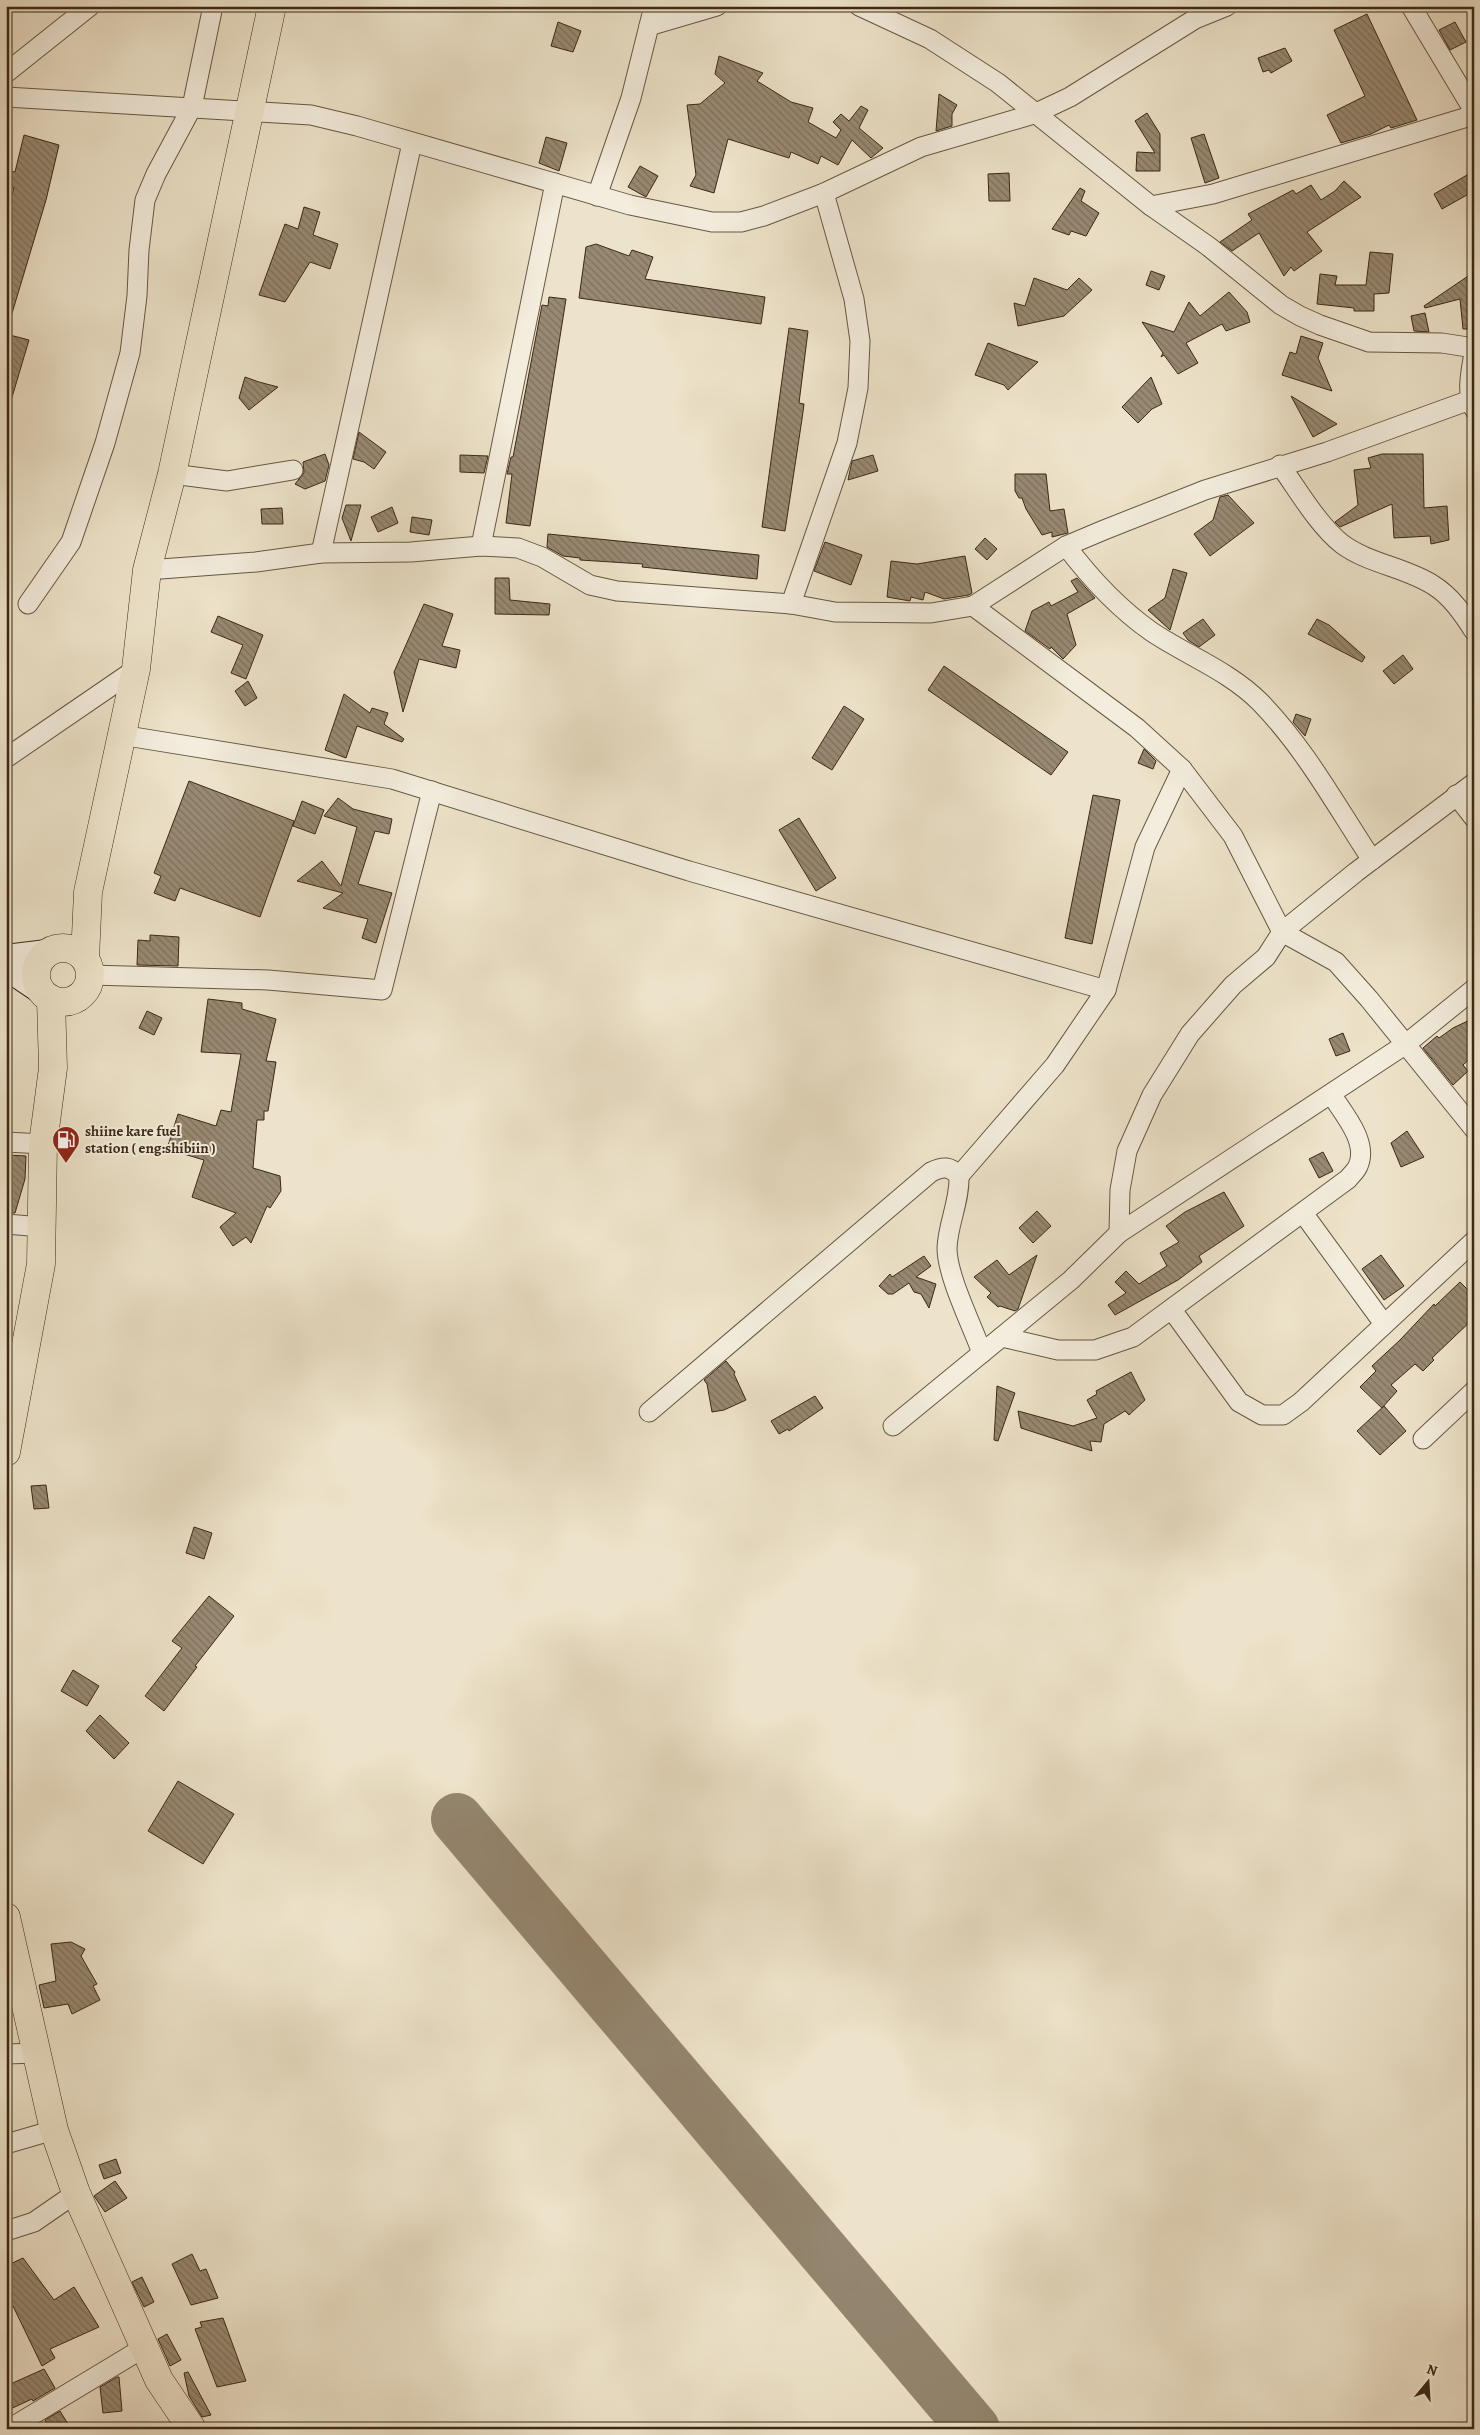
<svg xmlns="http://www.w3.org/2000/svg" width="1480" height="2435" viewBox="0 0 1480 2435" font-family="Alegreya,serif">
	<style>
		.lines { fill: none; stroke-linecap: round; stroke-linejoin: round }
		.taxiway { stroke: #948670; stroke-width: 52 }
		.building { fill: url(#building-back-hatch); stroke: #3b2815 }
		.street-casing { stroke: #685742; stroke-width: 21 }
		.secondary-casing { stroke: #3b2815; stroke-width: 28 }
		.highway-casing { stroke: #3b2815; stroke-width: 29 }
		.street { stroke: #f3eddd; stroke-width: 19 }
		.secondary { stroke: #f3eddd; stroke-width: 26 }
		.highway { stroke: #ede3ca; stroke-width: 28 }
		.labels { text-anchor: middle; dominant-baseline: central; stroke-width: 4; stroke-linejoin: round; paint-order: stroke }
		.poi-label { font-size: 15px; font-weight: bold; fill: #3b2815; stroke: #f3eddd; text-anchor: start }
	</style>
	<defs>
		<pattern id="building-back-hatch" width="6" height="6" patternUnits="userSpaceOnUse" patternTransform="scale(1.25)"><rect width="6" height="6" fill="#988973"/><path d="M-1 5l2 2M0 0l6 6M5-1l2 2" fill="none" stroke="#7d705d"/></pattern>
	</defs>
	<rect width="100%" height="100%" fill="#ede3ca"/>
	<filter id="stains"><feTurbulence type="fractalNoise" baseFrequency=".004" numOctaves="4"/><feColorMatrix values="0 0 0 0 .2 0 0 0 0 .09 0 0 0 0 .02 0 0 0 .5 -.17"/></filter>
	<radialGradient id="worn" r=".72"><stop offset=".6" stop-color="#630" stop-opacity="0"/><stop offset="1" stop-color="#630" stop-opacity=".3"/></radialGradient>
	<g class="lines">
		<path class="taxiway" d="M457 1819 974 2429"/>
	</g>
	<g class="building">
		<path d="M1367 14 1417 120 1391 128 1389 125 1371 134 1341 143 1327 115 1365 96 1334 30Z"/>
		<path d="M558 22 581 31 573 52 551 46Z"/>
		<path d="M1455 22 1466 42 1450 50 1439 30Z"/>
		<path d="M1285 48 1292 61 1271 73 1269 70 1263 72 1258 58Z"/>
		<path d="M719 56 763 73 757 81 791 102 813 108 808 122 836 138 841 130 833 122 841 114 849 121 861 106 868 110 859 128 883 148 871 158 852 140 838 165 821 156 818 164 791 152 789 158 728 139 714 193 690 186 696 175 687 105 700 104 725 83 715 74Z"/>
		<path d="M939 94 957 105 952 114V126L936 131Z"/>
		<path d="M1147 113 1160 134V171H1136L1137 152 1155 153 1135 121Z"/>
		<path d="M1204 134 1219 178 1205 183 1191 138Z"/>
		<path d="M24 135 59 145 46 200 10 320 6 319V213L14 188 6 186V170L15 172Z"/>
		<path d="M546 137 567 143 559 171 539 163Z"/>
		<path d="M640 166 658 176 646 197 628 187Z"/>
		<path d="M1474 171V191L1442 209 1434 194Z"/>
		<path d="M1009 173 1010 201H989L988 174Z"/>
		<path d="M1344 181 1361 197 1307 232 1322 251 1294 271 1291 267 1284 276 1259 233 1232 251 1220 242 1252 220 1248 214 1293 190 1296 194 1311 185 1321 200 1335 191Z"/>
		<path d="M1080 188 1085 191 1081 201 1099 213 1086 236 1071 231 1069 235 1052 229Z"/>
		<path d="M304 207 320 212 313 235 338 244 330 269 310 262 285 302 259 295 285 224 298 229Z"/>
		<path d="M596 244 629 256 632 250 653 257 645 279 765 297 761 324 579 298 586 247Z"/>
		<path d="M1370 252 1393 254 1389 293 1374 294V311H1354V308L1317 304 1320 274 1337 276 1335 285H1366Z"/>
		<path d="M1151 271 1165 276 1159 290 1146 285Z"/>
		<path d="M1474 272V329H1463L1460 299 1425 308 1424 306Z"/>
		<path d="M1034 278 1067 290 1079 278 1092 290 1064 316 1018 326 1014 303 1025 306Z"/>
		<path d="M1229 292 1247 312 1250 322 1226 331 1222 324 1186 343 1198 363 1178 374 1164 355 1161 357 1163 353 1142 322 1174 332 1189 302 1200 316Z"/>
		<path d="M549 297 566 299 530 526 506 523 512 474H507L511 457H513L542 305 548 306Z"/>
		<path d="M1425 313 1429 332 1414 331 1411 316Z"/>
		<path d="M789 328 808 331 799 403 804 404 802 419 785 531 762 527Z"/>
		<path d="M6 334 29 340 10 404 6 403Z"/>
		<path d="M1301 336 1323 343 1318 358 1332 391 1282 375 1290 352 1296 354Z"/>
		<path d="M988 343 1011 352 1038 362 1008 390 1004 385 975 375Z"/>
		<path d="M245 377 259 382 278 387 249 410 239 398Z"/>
		<path d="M1151 377 1162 404 1152 409 1138 423 1122 407Z"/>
		<path d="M1291 396 1337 424 1313 437Z"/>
		<path d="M359 432 386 452 374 469 364 462 353 459Z"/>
		<path d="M325 454 329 465 325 481 305 489 295 484 304 473 303 462Z"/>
		<path d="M1382 454H1423L1424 508 1447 506 1449 540 1431 544 1430 536 1394 538 1392 504 1340 527 1335 522 1358 505 1354 470 1371 468 1368 458Z"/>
		<path d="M460 455 488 456 484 473 460 472Z"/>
		<path d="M873 455 878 471 848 480 852 461Z"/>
		<path d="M1015 474H1046L1050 511 1064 509 1068 533 1052 537V532L1042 535 1026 509 1022 498H1019L1015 491Z"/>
		<path d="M1228 495 1254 523 1210 556 1194 534 1213 520 1220 497Z"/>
		<path d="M346 505H361L351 541 342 518Z"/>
		<path d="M392 507 398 523 378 532 371 517Z"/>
		<path d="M282 508 283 524H262L261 509Z"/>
		<path d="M412 517 432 520 429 535 410 532Z"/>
		<path d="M548 534 759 555 757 579 642 567 643 564 580 560V558L563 556 547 547Z"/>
		<path d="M985 538 997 549 987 560 975 549Z"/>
		<path d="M825 542 862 555 851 585 814 571Z"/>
		<path d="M965 556 972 593 969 595 944 599 925 592 923 600 911 597 910 601 887 597 891 561 917 564Z"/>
		<path d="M1173 569 1187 573 1170 630 1148 610 1165 598Z"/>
		<path d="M495 578H509L510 600 550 604 549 615 495 614Z"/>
		<path d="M1077 578 1095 598 1067 614 1076 645 1063 659 1051 647 1050 649 1025 631 1032 611 1049 602 1051 606 1078 592 1071 581Z"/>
		<path d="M424 604 453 614 442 646 460 650 456 668 419 659 403 712 394 672Z"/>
		<path d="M218 616 263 635 246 679 231 673 243 645 211 632Z"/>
		<path d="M1203 619 1215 635 1199 647 1188 640 1183 633Z"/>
		<path d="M1317 619 1329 625 1365 657 1362 662 1308 634Z"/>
		<path d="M1403 655 1413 669 1394 684 1383 671Z"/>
		<path d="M944 666 1068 752 1051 775 928 690Z"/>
		<path d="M248 681 257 698 245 706 235 691Z"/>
		<path d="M344 694 370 713 372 708 388 713 384 724 404 739 402 742 357 726 346 758 325 750Z"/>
		<path d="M844 706 864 719 832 770 812 758Z"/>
		<path d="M1296 714 1311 719 1305 736 1293 722Z"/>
		<path d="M1144 749 1156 761 1153 769 1138 763Z"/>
		<path d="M189 781 294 821 260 917 180 888 175 901 154 893 161 876 154 873Z"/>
		<path d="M1093 795 1120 800 1092 944 1065 938Z"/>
		<path d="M338 798 353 809 392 819 389 834 375 831 358 884 392 893 376 943 362 938 368 919 323 908 343 893 297 881 322 861 341 886 357 827 324 816Z"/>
		<path d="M302 801 324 810 315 834 293 826Z"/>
		<path d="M799 818 836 878 816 891 779 830Z"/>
		<path d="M150 935 179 937 178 966 137 965 138 940 150 941Z"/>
		<path d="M208 999 242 1003V1009L276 1019 266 1061 276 1062 268 1111H264V1120H257L253 1168 280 1176 281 1191 270 1208 267 1206 251 1243 246 1237 233 1246 220 1227 236 1213 192 1197 204 1160 167 1149 178 1114 216 1126 221 1110 231 1112 241 1054 201 1052Z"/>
		<path d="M147 1011 162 1018 154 1035 139 1028Z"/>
		<path d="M1474 1018V1055L1463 1065 1468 1071 1453 1085 1423 1048 1437 1036 1439 1038 1453 1028Z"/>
		<path d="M1343 1033 1350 1051 1336 1056 1329 1039Z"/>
		<path d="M1407 1131 1424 1157 1401 1167 1391 1143Z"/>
		<path d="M1323 1152 1333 1171 1319 1178 1309 1159Z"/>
		<path d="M8 1155 26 1156 25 1179 15 1213H6Z"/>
		<path d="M1224 1192 1244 1226 1199 1256 1202 1262 1178 1280 1115 1315 1108 1305 1126 1293 1115 1282 1126 1271 1139 1284 1167 1266 1160 1253 1179 1242 1166 1226 1185 1212Z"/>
		<path d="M1037 1211 1051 1226 1033 1243 1019 1228Z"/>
		<path d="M1037 1255 1018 1309 1015 1311 1000 1306 998 1307 987 1297 991 1293 974 1277 997 1260 1009 1275Z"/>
		<path d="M1381 1255 1404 1286 1384 1300 1362 1269Z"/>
		<path d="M924 1256 931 1266 916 1277 936 1284 929 1308 921 1294 914 1292 909 1283 893 1294H888L879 1286 890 1274 892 1277Z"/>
		<path d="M1460 1282 1474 1296V1318L1432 1358 1434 1360 1423 1371 1415 1364 1391 1385 1397 1391 1382 1408 1360 1387 1376 1371 1372 1366 1400 1340 1434 1304 1435 1306Z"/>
		<path d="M726 1361 735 1372 734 1374 746 1400 724 1410 712 1412 707 1384 704 1380Z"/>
		<path d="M1131 1372 1145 1400 1129 1415 1125 1411 1104 1424 1101 1442 1090 1441 1092 1451 1021 1428 1018 1411 1073 1426 1097 1418 1087 1400 1097 1394 1096 1391Z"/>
		<path d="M997 1386 1015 1393 998 1441 994 1440Z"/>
		<path d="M815 1396 823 1408 789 1431 788 1429 779 1434 771 1421Z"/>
		<path d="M1384 1406 1406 1431 1380 1455 1357 1431Z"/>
		<path d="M46 1485 49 1508 34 1509 31 1486Z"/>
		<path d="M194 1527 212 1533 204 1559 186 1553Z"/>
		<path d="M209 1596 234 1616 195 1666 197 1667 164 1711 145 1696 182 1648 172 1641Z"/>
		<path d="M73 1670 99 1686 87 1706 61 1691Z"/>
		<path d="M100 1715 129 1743 114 1759 86 1731Z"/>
		<path d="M178 1781 234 1814 203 1864 148 1831Z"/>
		<path d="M71 1942 85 1949 81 1956 97 1984 93 1986 100 2000 72 2014 68 2004 44 2008 39 1985 56 1981 51 1944Z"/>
		<path d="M116 2159 121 2173 104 2179 99 2165Z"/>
		<path d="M115 2181 127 2198 105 2212 94 2196Z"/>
		<path d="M192 2254 200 2271 206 2269 218 2298 191 2305 172 2264Z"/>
		<path d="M23 2258 54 2300 74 2287 99 2327 50 2349 55 2358 42 2366 13 2306 6 2310V2266Z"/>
		<path d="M142 2277 154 2302 144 2307 132 2282Z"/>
		<path d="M223 2318 246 2381 217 2387 195 2329 202 2327 200 2322Z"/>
		<path d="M167 2334 181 2360 170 2366 158 2339Z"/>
		<path d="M44 2369 55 2388 33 2401 32 2399 6 2411V2386Z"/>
		<path d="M188 2372 211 2415 202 2417 189 2396 184 2373Z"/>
		<path d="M117 2377H119L122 2411 103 2413 100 2387Z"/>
		<path d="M60 2411 71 2429H50L45 2420Z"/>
	</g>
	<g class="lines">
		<defs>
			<g id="street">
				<path d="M859 6 930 39 998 83 1151 206 1208 246 1281 305 1300 316 1320 325 1369 342 1442 343 1474 348"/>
				<path d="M1411 6 1474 111"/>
				<path d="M649 26 717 6"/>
				<path d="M6 73 90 6"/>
				<path d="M6 97 311 115 357 126 630 205 712 222H741L764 216 824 193 921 147 1034 114 1070 97 1195 19 1227 6"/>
				<path d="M597 196 631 98 654 6"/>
				<path d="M1151 206 1213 194 1474 115"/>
				<path d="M1474 353C1471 372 1466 391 1474 409"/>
				<path d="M1280 465C1298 490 1318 525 1342 544 1369 564 1405 567 1433 585 1451 596 1463 614 1474 631"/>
				<path d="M172 474 227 481 293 470"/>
				<path d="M481 546 555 183"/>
				<path d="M1066 546C1091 579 1119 609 1152 632 1188 656 1229 671 1260 702 1305 748 1337 807 1372 860"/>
				<path d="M321 553 412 143"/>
				<path d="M147 570 256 562 321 553 411 552 481 546 518 548 542 557 590 585 617 591 791 604 835 612 931 613 973 606 1066 546 1104 530 1205 490 1327 452 1470 400"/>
				<path d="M28 604 71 542 105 443 130 353 137 296 139 250 145 200 156 174 192 107 213 6"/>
				<path d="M791 604 847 443 858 388 860 341 854 299 824 193"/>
				<path d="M973 606 1137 728 1182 769 1233 836 1282 932 1336 962 1369 999 1474 1129"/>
				<path d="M121 735 392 779 689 871 1106 990"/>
				<path d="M6 758 136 669"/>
				<path d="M1456 795 1474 818"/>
				<path d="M91 975 268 980 382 990 432 791"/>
				<path d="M6 1142 43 1144"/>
				<path d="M959 1176 1055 1065 1106 990 1145 847 1182 769"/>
				<path d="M1303 1213 1384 1324"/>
				<path d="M6 1224 42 1227"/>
				<path d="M1119 1233 1406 1044 1474 989"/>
				<path d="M1172 1310 1239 1402 1262 1415H1283L1301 1402 1474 1241"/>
				<path d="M1002 1337 1058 1350H1095L1133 1337 1348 1179C1351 1175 1356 1171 1358 1166 1369 1142 1343 1113 1331 1094"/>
				<path d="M649 1412 931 1172C943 1166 950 1166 959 1176 960 1201 948 1223 947 1248 947 1276 972 1325 982 1353"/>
				<path d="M893 1426 1071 1280 1119 1233 1120 1190 1127 1151 1152 1095 1190 1034 1233 985 1266 957 1282 932 1356 872 1474 783"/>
				<path d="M1423 1439 1474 1391"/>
				<path d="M6 2054 38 2053"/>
				<path d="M6 2144 54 2130"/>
				<path d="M6 2231 34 2222 76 2193"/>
				<path d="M9 2429 145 2347"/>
			</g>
			<g id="secondary">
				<path d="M6 958 47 953"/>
				<path d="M6 967 39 989"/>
			</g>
			<g id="highway">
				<circle cx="63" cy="975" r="27"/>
				<path d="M85 958 88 892 136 669 147 570 172 474 272 6"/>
				<path d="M6 1452 41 1264 43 1144 53 1068 51 999"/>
				<path d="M6 1917 54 2130 76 2193 159 2380 192 2429"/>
			</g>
		</defs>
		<use href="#street" class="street-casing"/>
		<use href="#secondary" class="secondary-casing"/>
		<use href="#highway" class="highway-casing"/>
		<use href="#street" class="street"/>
		<use href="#secondary" class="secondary"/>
		<use href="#highway" class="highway"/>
	</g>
	<defs>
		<symbol id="fuel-pin" viewBox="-11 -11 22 30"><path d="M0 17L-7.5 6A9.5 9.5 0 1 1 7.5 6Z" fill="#8f2418" stroke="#f3eddd"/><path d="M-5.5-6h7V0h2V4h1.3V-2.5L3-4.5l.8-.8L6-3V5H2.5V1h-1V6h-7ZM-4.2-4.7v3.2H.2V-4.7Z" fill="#fff"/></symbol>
	</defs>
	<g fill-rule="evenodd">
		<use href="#fuel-pin" x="50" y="1124" width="32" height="43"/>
	</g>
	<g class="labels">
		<g class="poi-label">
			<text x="85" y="1131">shiine kare fuel<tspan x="85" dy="17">station ( eng:shibiin )</tspan></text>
		</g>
	</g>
	<rect width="1480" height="2435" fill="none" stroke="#ede3ca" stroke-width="25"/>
	<rect x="8" y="8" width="1465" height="2420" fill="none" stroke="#3b2815" stroke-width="2.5"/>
	<rect x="12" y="12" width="1455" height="2410" fill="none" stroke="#3b2815"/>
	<g transform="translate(1428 2382) rotate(18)" stroke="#f3eddd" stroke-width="4" paint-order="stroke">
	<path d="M0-4L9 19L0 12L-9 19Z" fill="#3b2815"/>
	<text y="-8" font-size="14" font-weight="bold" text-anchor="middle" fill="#3b2815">N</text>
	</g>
	<rect width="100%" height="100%" filter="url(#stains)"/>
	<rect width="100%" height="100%" fill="url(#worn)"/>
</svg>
